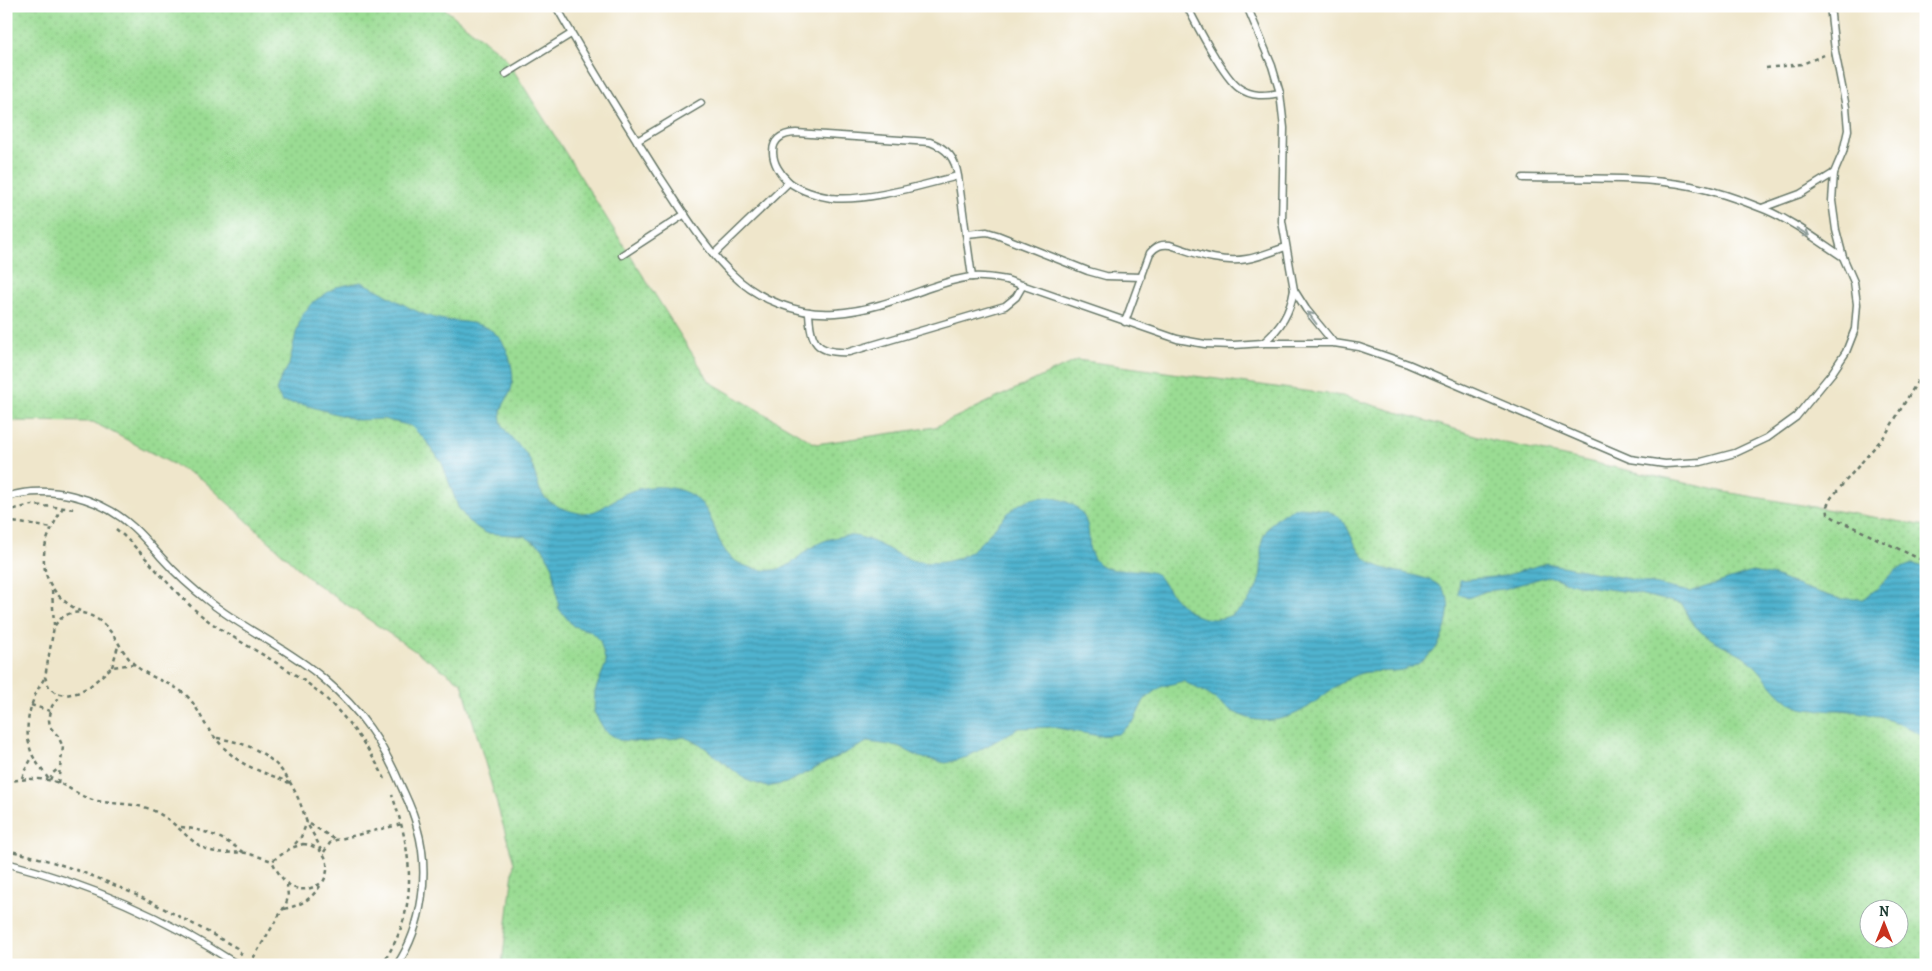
<svg xmlns="http://www.w3.org/2000/svg" width="1932" height="971" viewBox="0 0 1932 971" font-family="Alegreya,serif">
	<style>
		.grass { fill: url(#grass-dots); stroke: #5c8c64; fill-rule: evenodd }
		.water { fill: url(#water-rules); stroke: #387882 }
		.lines { fill: none; stroke-linecap: round; stroke-linejoin: round }
		.service-casing { stroke: #687869; stroke-width: 9 }
		.path { stroke: #687869; stroke-width: 2.5; stroke-dasharray: 4 4; stroke-linecap: butt }
		.service { stroke: #fff; stroke-width: 6 }
		.oneway { stroke: #8f9e9a }
	</style>
	<defs>
		<pattern id="grass-dots" width="8" height="8" patternUnits="userSpaceOnUse" patternTransform="scale(1.25)"><rect width="8" height="8" fill="#9adc93"/><path d="M2 2h.1M6 6h.1" fill="none" stroke="#84be7f" stroke-width="1.8" stroke-linecap="round"/></pattern>
		<pattern id="water-rules" width="6" height="5" patternUnits="userSpaceOnUse" patternTransform="scale(1.25)"><rect width="6" height="5" fill="#50b3cf"/><path d="M0 2.5h6" fill="none" stroke="#4293a9"/></pattern>
	</defs>
	<rect width="100%" height="100%" fill="#fff"/>
	<filter id="ink" filterUnits="userSpaceOnUse"><feTurbulence type="fractalNoise" baseFrequency=".02" numOctaves="2"/><feDisplacementMap in="SourceGraphic" scale="10" xChannelSelector="R" yChannelSelector="G"/><feConvolveMatrix kernelMatrix="1 2 1 2 8 2 1 2 1" color-interpolation-filters="sRGB"/></filter>
	<filter id="wash" filterUnits="userSpaceOnUse"><feTurbulence type="fractalNoise" baseFrequency=".0096" numOctaves="4" result="noise"/><feDisplacementMap in="SourceGraphic" scale="20" xChannelSelector="R" yChannelSelector="G"/><feGaussianBlur stdDeviation="1.12" result="paint"/><feColorMatrix in="noise" values="0 0 0 0 0 0 0 0 0 0 0 0 0 0 0 0 0 1.4 0 .05"/><feComposite in="paint" operator="in"/></filter>
	<g filter="url(#wash)">
		<rect width="100%" height="100%" fill="#efe6cb"/>
		<path class="grass" d="M6 6H441L505 57 710 382 816 444 935 427 1077 360 1342 396 1492 440 1725 492 1926 526V965H502L514 863 462 683 312 581 203 480 93 422 13 421 6 422ZM1870 908H1900V938H1870Z"/>
		<g class="water">
			<path d="M361 282C386 292 409 311 435 318 455 323 481 319 497 335 508 346 515 371 512 386 510 398 498 407 501 421 505 435 521 445 528 457 536 469 536 489 546 499 547 500 560 508 562 508 592 520 598 509 621 496 634 488 650 486 665 487 724 494 705 542 737 562 749 569 769 573 782 568 790 566 798 557 805 552 814 545 826 539 838 537 867 530 889 554 915 561 924 563 934 563 943 562 997 555 999 486 1058 499 1079 504 1088 516 1089 538 1090 547 1088 547 1092 555 1103 578 1131 566 1150 572 1159 574 1159 577 1164 584 1177 601 1190 619 1214 619 1239 619 1258 595 1261 571 1262 560 1259 545 1264 535 1270 522 1286 509 1299 507 1303 507 1314 508 1318 509 1354 514 1345 539 1366 559 1391 581 1455 566 1448 613 1447 625 1443 638 1436 648 1433 653 1428 656 1423 660 1404 676 1384 669 1362 673 1348 676 1327 693 1315 702 1293 719 1264 727 1238 714 1230 711 1222 704 1215 699 1205 692 1194 687 1183 681L1161 687 1144 700 1134 721 1118 734 1099 736 1052 727 1019 728 967 757 946 763 919 757 898 746 867 742 786 783 767 787 746 780 700 744 684 737 646 742 619 740 605 731 594 712 595 691 606 663 600 641 590 631 573 626 559 609 553 567 542 547 524 536 485 533 468 521 458 507 442 463 426 441 411 426 383 419 357 420 305 405 282 402 276 391 280 380 289 365 296 333 302 315 313 302 336 287Z"/>
			<path d="M1546 563 1635 580 1690 592 1752 572 1775 576 1802 587 1840 599H1863L1878 588 1896 570 1912 564 1926 567V738C1899 721 1871 712 1839 710 1827 710 1813 711 1801 708 1775 699 1766 672 1745 657 1732 648 1710 641 1699 630 1691 623 1687 613 1682 604L1630 592 1577 585 1548 576 1504 589 1486 591 1468 598 1458 594 1460 580 1504 576Z"/>
		</g>
	</g>
	<g filter="url(#ink)">
		<g class="lines">
			<defs>
				<g id="service">
					<path d="M556 6C588 63 623 119 658 174 681 208 702 245 732 274 757 299 799 316 835 313 867 311 896 300 926 289 941 284 957 278 973 277 984 276 995 278 1007 280L1177 339 1205 344 1234 345 1263 343H1334L1359 347 1408 364 1630 459 1665 464 1701 462 1735 453 1767 438 1796 417 1832 373 1846 352 1855 329 1857 304 1854 282 1843 257 1836 230 1832 201 1834 173 1843 152 1848 130 1846 107 1835 51 1830 6"/>
					<path d="M1187 6C1196 24 1224 78 1239 88 1252 97 1265 96 1280 93"/>
					<path d="M1247 6 1272 66 1280 93 1284 128 1282 221 1294 290 1306 309 1334 343"/>
					<path d="M506 74 571 34"/>
					<path d="M637 141 701 103"/>
					<path d="M958 176C922 185 867 202 831 198 818 196 799 190 789 182 770 166 763 134 796 133L930 142C948 149 955 158 958 176L972 277"/>
					<path d="M1523 178C1577 179 1638 176 1691 186 1715 191 1739 199 1761 208 1790 219 1817 240 1843 257"/>
					<path d="M1762 208 1800 194 1834 173"/>
					<path d="M966 234 987 232 997 235 1088 271 1106 276 1142 277"/>
					<path d="M714 254 789 182"/>
					<path d="M622 255 685 214"/>
					<path d="M809 312C810 342 816 354 849 352L1005 306 1016 297 1023 285"/>
					<path d="M1125 322 1150 253C1156 246 1161 244 1170 245 1195 253 1220 264 1247 259 1260 257 1273 251 1286 247"/>
					<path d="M1263 343C1281 328 1290 313 1294 290"/>
					<path d="M6 497C49 484 100 497 133 527 143 536 152 547 161 557 176 574 194 590 211 603 247 631 289 649 324 679 361 710 383 743 402 788 408 801 414 813 417 827 430 871 423 926 397 965"/>
					<path d="M6 863C89 884 166 918 238 965"/>
				</g>
			</defs>
			<use href="#service" class="service-casing"/>
			<g class="path">
				<path d="M1925 6 1926 18"/>
				<path d="M1766 68 1802 64 1827 54"/>
				<path d="M1926 367 1886 434 1831 498 1827 506 1828 514 1834 518 1926 562"/>
				<path d="M63 507C57 518 50 530 46 543 38 573 53 598 80 611"/>
				<path d="M6 511 32 505 75 509"/>
				<path d="M6 521 53 528"/>
				<path d="M116 529C149 557 174 596 210 622 240 643 273 659 303 680 339 705 365 741 385 779"/>
				<path d="M52 590 54 625"/>
				<path d="M134 664 112 667 90 686 77 693 66 695 56 693 49 687 45 677 54 627C68 603 95 612 110 631 119 642 124 655 135 665 150 679 174 683 187 696 195 704 199 713 204 722 211 734 223 748 234 757 250 770 271 774 289 783"/>
				<path d="M112 667 118 646"/>
				<path d="M44 679C30 700 22 729 32 754 36 763 44 772 49 780"/>
				<path d="M31 705 50 711"/>
				<path d="M217 738C270 746 291 772 306 820 310 831 318 840 321 851"/>
				<path d="M22 778 25 770 33 756"/>
				<path d="M50 780 53 773 59 768"/>
				<path d="M6 781C26 780 39 776 59 783 72 789 82 798 97 801 116 805 138 802 156 812 177 822 188 842 208 850 223 855 233 851 246 853 254 855 263 858 272 861"/>
				<path d="M58 783 63 747 58 736 50 727 49 720 52 706 61 695"/>
				<path d="M310 824 336 840"/>
				<path d="M181 827C205 830 225 838 244 853"/>
				<path d="M295 844 301 837 307 822"/>
				<path d="M303 844C325 846 333 864 323 882 297 899 283 884 272 861L291 848Z"/>
				<path d="M6 850C92 868 161 906 237 948L242 955"/>
				<path d="M324 852 330 843 336 840 402 824"/>
				<path d="M284 909C302 905 312 899 322 883"/>
				<path d="M249 965 286 904 288 897 287 885"/>
				<path d="M381 965C420 912 413 854 392 795"/>
			</g>
			<use href="#service" class="service"/>
		</g>
		<defs><path id="oneway-shaft" d="M-6 0H5M1.5-3L5.5 0L1.5 3" fill="none" stroke-width="1.6" stroke-linecap="round" stroke-linejoin="round" transform="scale(1.25)"/></defs>
		<g class="oneway">
			<use href="#oneway-shaft" transform="translate(1803 232) rotate(31)"/>
			<use href="#oneway-shaft" transform="translate(1312 318) rotate(-127)"/>
		</g>
	</g>
	<rect width="1932" height="971" fill="none" stroke="#fff" stroke-width="25"/>
	<g transform="translate(1884 924)"><circle r="24" fill="#ffffff" stroke="#a5b1ae"/>
	<path d="M0-4L9 19L0 12L-9 19Z" fill="#c8321e"/>
	<text y="-8" font-size="14" font-weight="bold" text-anchor="middle" fill="#1f3d34">N</text>
	</g>
</svg>
